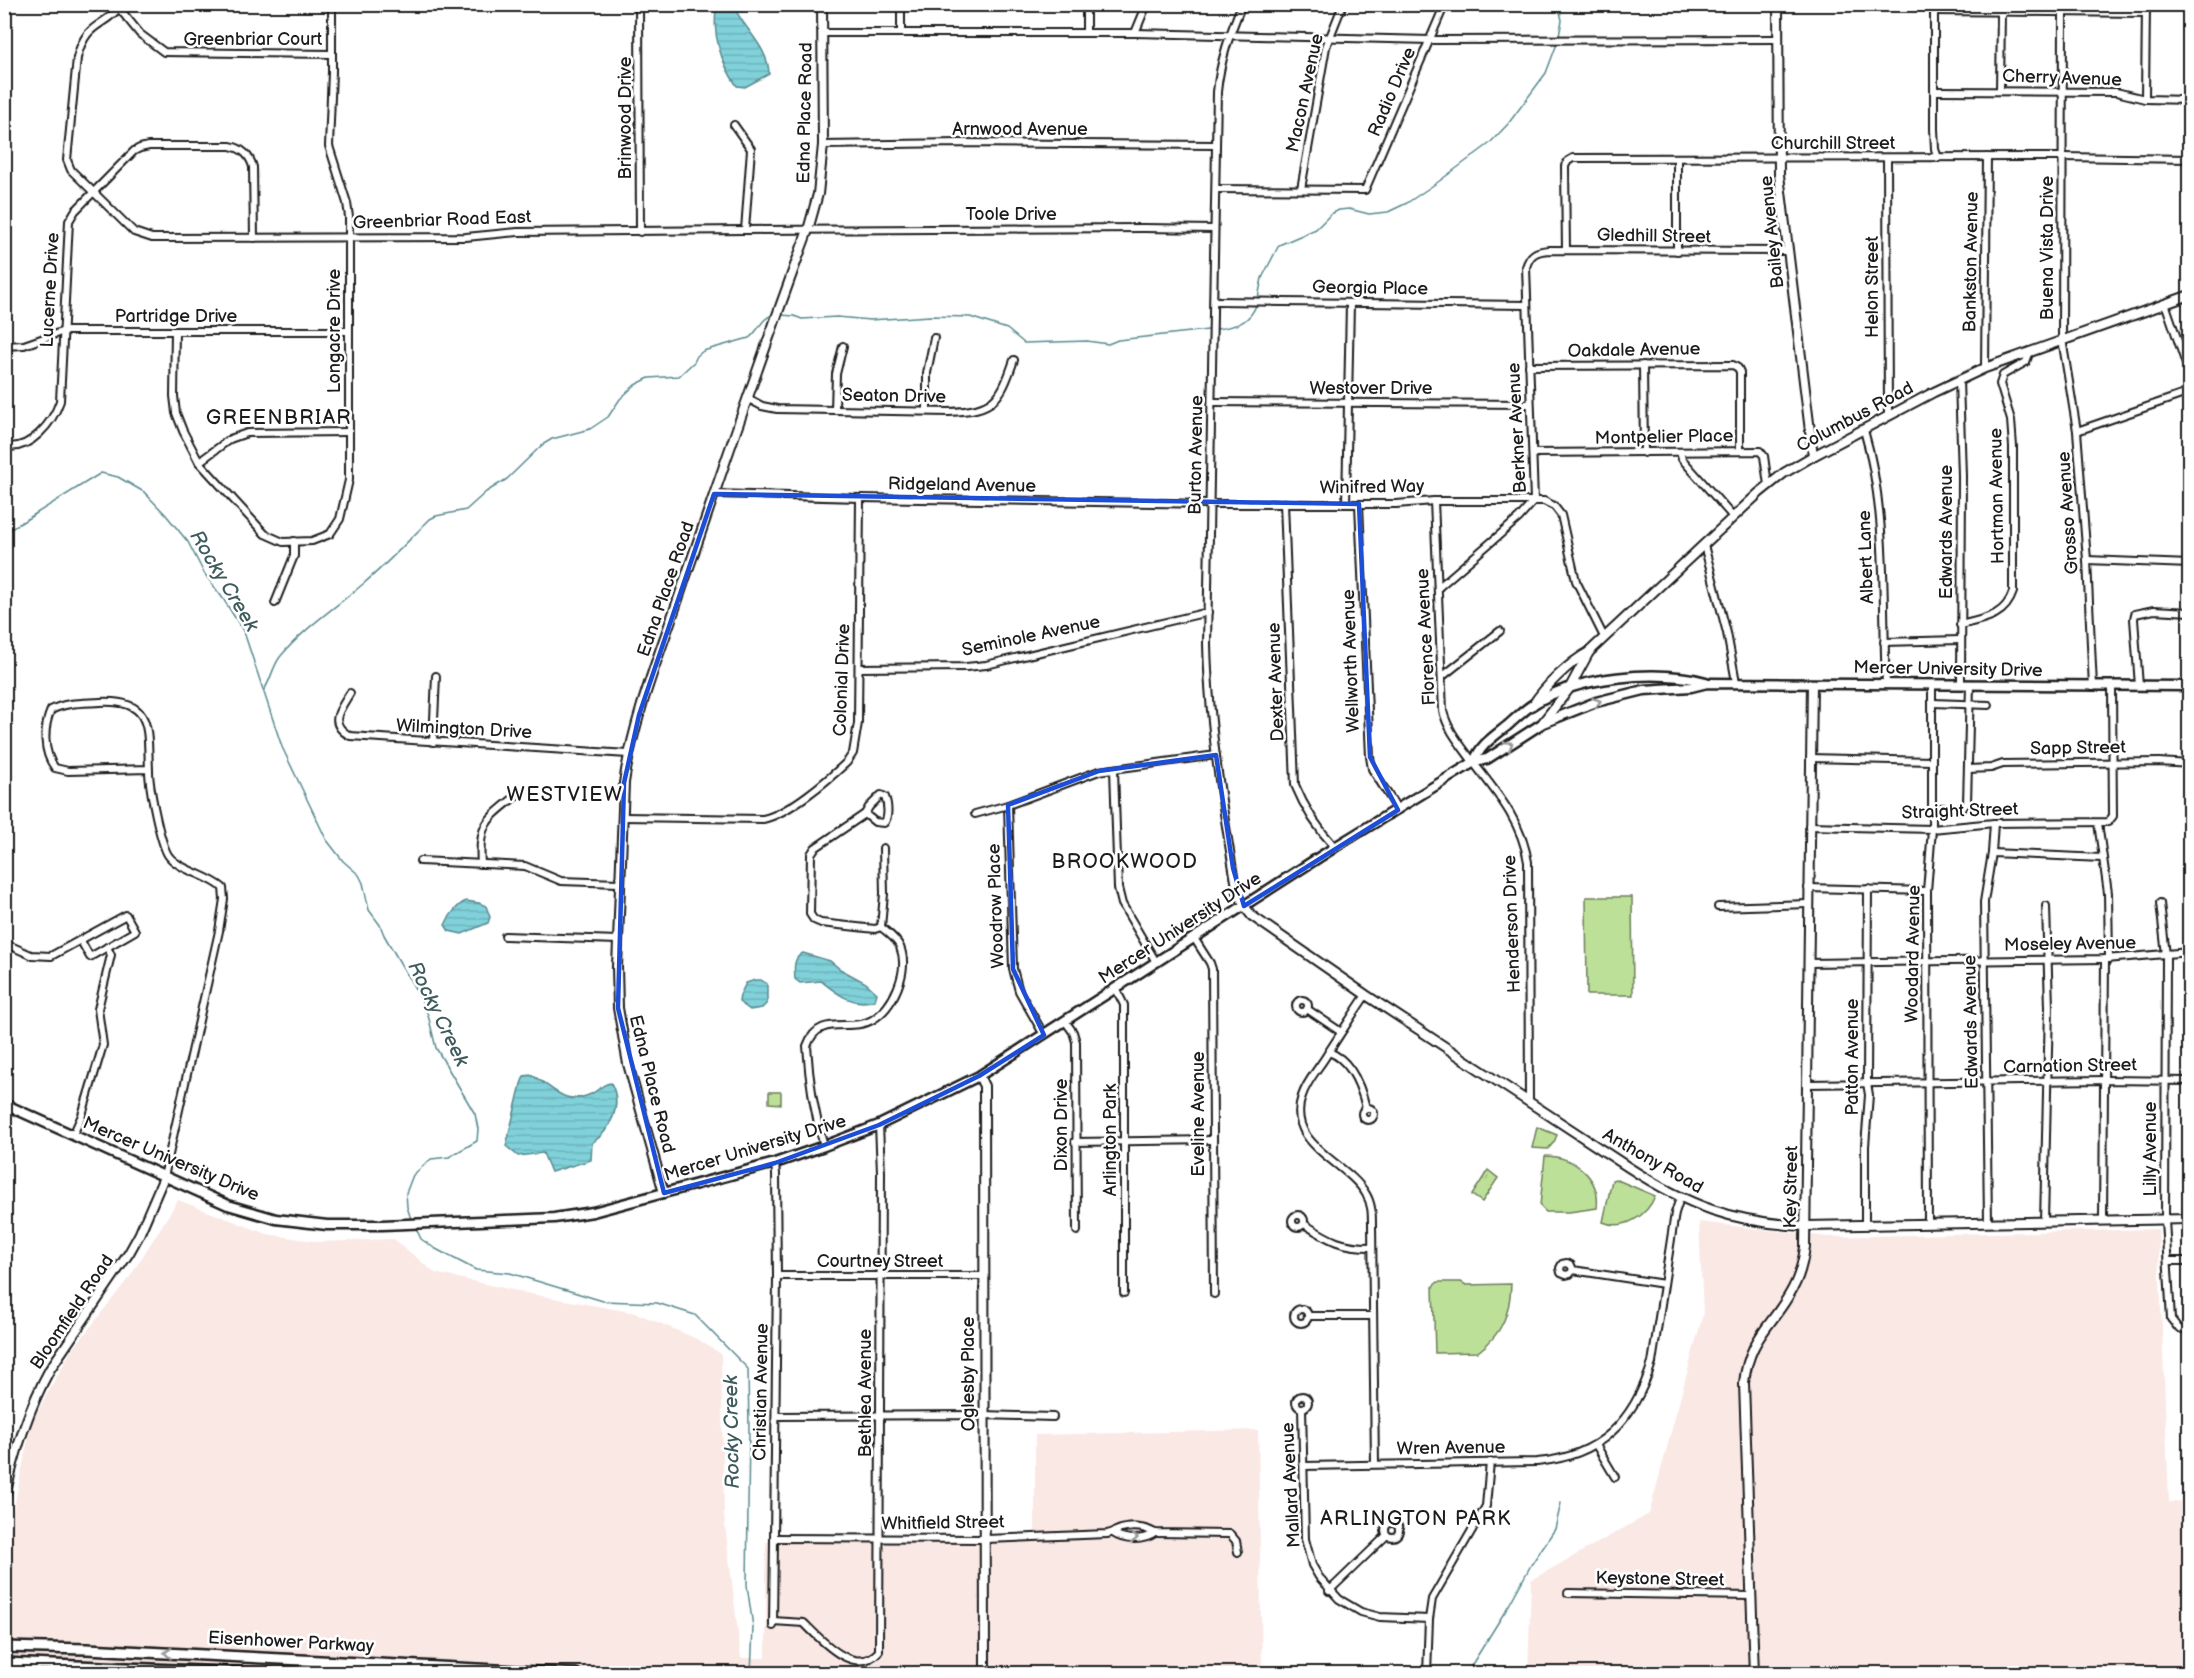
<svg xmlns="http://www.w3.org/2000/svg" width="2194" height="1678" viewBox="0 0 2194 1678" font-family="'Balsamiq Sans',sans-serif">
	<style>
		.built { fill: #fae8e5 }
		.grass { fill: url(#grass-tufts); stroke: #6c7e5a; stroke-width: 1.5 }
		.cemetery { fill: url(#cemetery-stones); stroke: #6c7e5a; stroke-width: 1.5 }
		.garden { fill: #bde099; stroke: #6c7e5a; stroke-width: 1.5 }
		.water { fill: url(#water-rules); stroke: #58898e; stroke-width: 1.5 }
		.lines { fill: none; stroke-linecap: round; stroke-linejoin: round }
		.stream { stroke: #58898e; stroke-width: 1.5 }
		.minor-casing { stroke: #1c1c1c; stroke-width: 10 }
		.tertiary-casing { stroke: #1c1c1c; stroke-width: 12 }
		.secondary-casing { stroke: #1c1c1c; stroke-width: 13 }
		.primary-casing { stroke: #1c1c1c; stroke-width: 14 }
		.minor { stroke: #fff; stroke-width: 6 }
		.tertiary { stroke: #fff; stroke-width: 8 }
		.secondary { stroke: #fff; stroke-width: 8 }
		.primary { stroke: #fff; stroke-width: 9 }
		.oneway { stroke: #999 }
		.marked { fill: none; stroke: #1d4ed8; stroke-width: 4.5; stroke-linejoin: round }
		.labels { text-anchor: middle; dominant-baseline: central; stroke-width: 5; stroke-linejoin: round; paint-order: stroke }
		.street-label { font-size: 18px; fill: #1c1c1c; stroke: #fff }
		.neighbourhood-label { font-size: 20px; letter-spacing: 1.5px; fill: #1c1c1c; stroke: #fff }
		.water-label { font-size: 20px; font-style: italic; fill: #3f5b5e; stroke: #fff }
	</style>
	<defs>
		<pattern id="grass-tufts" width="24" height="20" patternUnits="userSpaceOnUse" patternTransform="scale(1.5)"><rect width="24" height="20" fill="#bde099"/><path d="M3 7l-1-3M5 7V3M7 7l1-3M15 17l-1-3M17 17v-4M19 17l1-3" fill="none" stroke="#a2c083"/></pattern>
		<pattern id="cemetery-stones" width="16" height="16" patternUnits="userSpaceOnUse" patternTransform="scale(1.5)"><rect width="16" height="16" fill="#bde099"/><path d="M2 7V4a2 2 0 0 1 4 0v3zM10 15v-3a2 2 0 0 1 4 0v3z" fill="#a2c083"/></pattern>
		<pattern id="water-rules" width="6" height="5" patternUnits="userSpaceOnUse" patternTransform="scale(1.5)"><rect width="6" height="5" fill="#80d1da"/><path d="M0 2.5h6" fill="none" stroke="#6eb3ba"/></pattern>
	</defs>
	<rect width="100%" height="100%" fill="#fff"/>
	<filter id="ink" filterUnits="userSpaceOnUse"><feTurbulence type="fractalNoise" baseFrequency=".0167" numOctaves="2"/><feDisplacementMap in="SourceGraphic" scale="12" xChannelSelector="R" yChannelSelector="G"/><feConvolveMatrix kernelMatrix="1 2 1 2 8 2 1 2 1" color-interpolation-filters="sRGB"/></filter>
	<g filter="url(#ink)">
		<g class="built">
			<path d="M178 1200 267 1234 320 1242 394 1239 435 1273 531 1294 636 1313 697 1339 721 1354 724 1516 741 1658H766V1542L1035 1541V1435L1258 1430 1262 1673 5 1674V1550L32 1421 70 1353 131 1275Z"/>
			<path d="M1699 1222 1828 1237 2158 1229 2169 1502 2189 1503V1673L1528 1674 1531 1580 1649 1514 1703 1314Z"/>
		</g>
		<path class="grass" d="M1488 1170 1498 1178 1482 1202 1472 1195Z"/>
		<path class="cemetery" d="M769 1092H781V1104L769 1103Z"/>
		<g class="garden">
			<path d="M1586 897H1632L1633 995H1587Z"/>
			<path d="M1537 1127 1557 1135 1554 1142 1548 1149 1532 1148Z"/>
			<path d="M1545 1156C1573 1156 1601 1177 1597 1208L1569 1212H1546L1540 1206Z"/>
			<path d="M1615 1179 1655 1196C1647 1216 1624 1231 1603 1222L1612 1180Z"/>
			<path d="M1461 1282 1466 1285 1511 1284C1510 1314 1502 1334 1478 1352L1435 1353 1433 1286 1438 1282Z"/>
		</g>
		<g class="water">
			<path d="M717 5H733C743 28 769 48 769 74L745 87 737 86C721 63 711 32 717 5Z"/>
			<path d="M466 901 479 903 486 906 490 917 488 923 462 934 449 931 445 925C449 916 457 905 466 901Z"/>
			<path d="M803 953 830 961 840 969 866 983 877 993 875 1000C852 1007 838 994 821 981L800 983 795 979C794 968 793 958 803 953Z"/>
			<path d="M755 980H761L767 984V1003L762 1008 750 1010 739 1002 740 995 746 983Z"/>
			<path d="M531 1075C553 1086 563 1107 591 1094 599 1090 602 1084 611 1083 623 1105 611 1130 592 1143L591 1160 551 1172 543 1153 518 1156 506 1146 521 1084 524 1076Z"/>
		</g>
		<g class="lines">
			<g class="stream">
				<path d="M1558 4 1562 20 1559 36"/>
				<path d="M1258 298 1262 278 1279 245 1316 229 1331 214 1339 210 1349 209 1369 214 1388 212 1407 203 1438 182 1489 144 1508 124 1546 73 1558 41"/>
				<path d="M781 315 794 316 802 319 837 317 870 320 930 316 970 317 1007 329 1024 343 1087 341 1108 344 1118 340 1208 330"/>
				<path d="M1217 329C1237 326 1250 323 1257 303"/>
				<path d="M4 531 11 529 101 473 118 477 144 492 166 515 188 542 204 573 224 600 244 632 282 747 326 839 343 861 359 875 363 883 369 910 380 925 384 935 421 999 428 1015 436 1048 475 1114 478 1129 477 1141 449 1157 431 1159 413 1175 406 1193 407 1207 411 1219"/>
				<path d="M264 690C271 680 272 668 280 657 305 627 334 609 363 584 387 564 408 541 430 519L436 516 466 510 486 492 507 479 542 445 552 439 590 429 608 417 620 399 635 385 649 378 679 376 694 362 697 356 703 351 749 338C759 331 761 318 773 315"/>
				<path d="M415 1226 421 1239 434 1248 476 1270 510 1273 603 1301 657 1303 695 1315 748 1369 749 1430 747 1585 753 1627 751 1674"/>
				<path d="M1466 1674 1509 1605 1531 1565 1555 1529 1561 1503"/>
			</g>
			<defs>
				<g id="minor">
					<path d="M122 4C104 29 86 20 77 58L67 160 71 170 134 232 152 238 466 237 518 232 745 230 1144 228 1214 229"/>
					<path d="M639 4 640 232"/>
					<path d="M901 4V33"/>
					<path d="M1242 4C1230 33 1220 61 1217 92L1207 644C1209 727 1223 811 1237 893L1244 906"/>
					<path d="M1934 4V129L1935 149 1938 158"/>
					<path d="M119 8 140 34 164 52 332 54"/>
					<path d="M1934 11 2146 13"/>
					<path d="M2063 12 2062 339 2077 431 2087 560 2093 687"/>
					<path d="M822 33H1135L1431 40 1778 39"/>
					<path d="M1086 33V4"/>
					<path d="M1135 33 1147 4"/>
					<path d="M1934 91 2116 92 2145 99 2190 100"/>
					<path d="M2000 91 2001 11"/>
					<path d="M2145 99 2146 4"/>
					<path d="M734 125 751 149 745 230"/>
					<path d="M823 145 961 143 1216 145"/>
					<path d="M1887 158 1888 416"/>
					<path d="M1677 159V251"/>
					<path d="M1216 189 1365 190 1445 4"/>
					<path d="M1301 189 1326 47 1343 4"/>
					<path d="M1566 250 1565 166 1568 161 1573 158 2062 157 2190 159"/>
					<path d="M1214 301 1527 305"/>
					<path d="M2165 303 2190 376"/>
					<path d="M175 331 174 396 176 413 183 431 199 462 265 534 283 542 312 541 330 534 340 519 349 480V217L347 203 329 146 332 72V4"/>
					<path d="M4 346 24 345 64 331H349"/>
					<path d="M1643 365 1644 453"/>
					<path d="M1529 366 1733 365 1738 368 1740 372V451"/>
					<path d="M1985 368 1987 157"/>
					<path d="M1959 380 1962 476 1961 684"/>
					<path d="M747 398 762 406 777 409 949 412C994 410 1000 401 1014 360"/>
					<path d="M1212 402 1530 404"/>
					<path d="M835 410 836 374 843 346"/>
					<path d="M927 410V373L934 338"/>
					<path d="M1864 430C1888 512 1882 600 1886 684"/>
					<path d="M2077 431 2190 392"/>
					<path d="M4 446C30 452 53 422 60 401L69 221 75 211 134 151 140 148 149 146H230C242 148 250 156 253 167L254 238"/>
					<path d="M1680 452 1682 459 1733 517"/>
					<path d="M1533 453 1760 451 1764 456 1768 485"/>
					<path d="M199 462 230 439 247 433 349 432"/>
					<path d="M714 494 860 498 1210 504H1396L1434 501H1544L1554 506 1561 515 1576 581 1604 637"/>
					<path d="M1434 501 1443 711C1448 731 1461 745 1473 762 1497 793 1522 822 1528 862L1529 1100"/>
					<path d="M1534 501 1526 267C1530 254 1536 251 1549 250L1788 251"/>
					<path d="M1284 503 1295 785C1304 807 1319 830 1335 847"/>
					<path d="M1346 504 1350 303"/>
					<path d="M1359 504 1370 757 1372 769 1398 810"/>
					<path d="M1704 545 1727 633 1736 682"/>
					<path d="M2087 560 2190 564"/>
					<path d="M1439 587 1519 518 1534 501"/>
					<path d="M275 603 294 556V541"/>
					<path d="M1960 625C1983 619 2005 617 2013 592V447L2011 420 2000 384 2003 375 2026 362 2030 351"/>
					<path d="M1884 642 1960 640"/>
					<path d="M859 668 966 667 986 665 1208 612"/>
					<path d="M1443 676 1500 631"/>
					<path d="M2139 686 2134 619 2135 614 2154 610 2190 612"/>
					<path d="M350 693C340 710 327 723 350 736L628 754"/>
					<path d="M1933 703 1989 705"/>
					<path d="M433 742 436 676"/>
					<path d="M1810 758 1932 761"/>
					<path d="M149 769 68 771 55 768C43 752 43 728 51 710 66 702 83 703 100 702 154 699 147 730 149 770 149 787 160 842 168 855 178 870 209 875 223 888L224 899 219 931 164 1177"/>
					<path d="M1114 769 1118 888 1122 904 1156 962"/>
					<path d="M1968 769 1991 768 2003 764 2159 762 2190 764"/>
					<path d="M881 795 885 797C888 804 889 818 884 823L875 822 865 814 869 807Z"/>
					<path d="M1008 805 1013 969 1019 991 1044 1035"/>
					<path d="M1932 808H1962L1967 803 1970 685"/>
					<path d="M975 814 1008 805 1099 771 1216 755"/>
					<path d="M623 817 763 819C788 814 828 780 847 762L853 753 858 723 860 498"/>
					<path d="M2098 823 2108 893 2109 959"/>
					<path d="M1809 826 1932 829 1994 823 2108 822 2113 816 2112 687"/>
					<path d="M1992 853 2102 858"/>
					<path d="M420 861 525 866 561 881 619 883"/>
					<path d="M481 864C478 823 487 820 516 796"/>
					<path d="M1808 888 1927 891"/>
					<path d="M2160 903 2166 955 2165 1220 2171 1319 2179 1329 2190 1332"/>
					<path d="M1718 907 1808 904"/>
					<path d="M881 927 884 894 883 848"/>
					<path d="M505 936 618 940"/>
					<path d="M1194 938 1210 963 1212 969 1214 1294"/>
					<path d="M4 943 31 955 51 956 126 915 135 931 90 957 81 941"/>
					<path d="M1808 963 2105 959 2190 952"/>
					<path d="M1116 989 1124 1005V1293"/>
					<path d="M1366 995C1353 1014 1341 1033 1328 1053 1320 1067 1307 1080 1302 1096 1285 1145 1347 1161 1366 1194 1372 1204 1372 1214 1372 1225L1375 1464"/>
					<circle cx="1302" cy="1006" r="6"/>
					<path d="M1307 1009 1341 1032"/>
					<path d="M1065 1021 1073 1032 1076 1042 1077 1231"/>
					<path d="M1329 1052C1351 1060 1361 1087 1366 1108"/>
					<path d="M1807 1084 2106 1080 2189 1081"/>
					<circle cx="1368" cy="1114" r="6"/>
					<path d="M73 1135 82 1115 103 1045 98 1009 111 955 107 947"/>
					<path d="M1075 1142 1213 1140"/>
					<path d="M824 1146C814 1113 809 1080 807 1046 819 1012 850 1033 872 1020 893 1008 910 971 900 947 897 939 888 933 881 927L875 929 821 923 814 920 810 914 811 854 815 848 865 814"/>
					<circle cx="1298" cy="1221" r="6"/>
					<path d="M2103 1220 2105 959"/>
					<path d="M1988 1222 1984 902 1992 853 1994 823"/>
					<path d="M2044 1222 2049 1007 2046 906"/>
					<path d="M1304 1224C1330 1240 1340 1247 1372 1247"/>
					<path d="M1928 1224 1927 891 1932 829V685"/>
					<path d="M1865 1225V1146L1869 1095 1867 1083 1868 889"/>
					<path d="M2168 1261H2190"/>
					<path d="M1573 1270 1570 1274 1566 1275 1561 1273 1560 1268 1562 1264 1567 1263 1571 1265 1573 1270 1664 1284"/>
					<path d="M777 1276H983"/>
					<circle cx="1301" cy="1316" r="7"/>
					<path d="M1308 1316H1373"/>
					<circle cx="1302" cy="1402" r="6"/>
					<path d="M1302 1408 1305 1539 1312 1565 1319 1577 1339 1599 1361 1612 1380 1617 1429 1619"/>
					<path d="M776 1416 983 1415 1053 1417"/>
					<path d="M1596 1445 1615 1477"/>
					<path d="M1304 1466 1537 1462C1601 1456 1633 1422 1652 1363L1675 1213 1680 1198"/>
					<circle cx="1392" cy="1530" r="7"/>
					<path d="M1113 1533C1124 1541 1144 1541 1155 1533"/>
					<path d="M775 1538 986 1539 1107 1534C1113 1533 1115 1531 1121 1529 1132 1526 1145 1527 1155 1533L1230 1534 1236 1541 1238 1552"/>
					<path d="M1329 1591 1387 1535"/>
					<path d="M1568 1593 1751 1596"/>
					<path d="M773 1621 804 1623C822 1641 855 1678 879 1651L881 1172 879 1125"/>
					<path d="M773 1626 777 1276 776 1174 775 1163"/>
					<path d="M1427 1674 1429 1619 1432 1599 1486 1506 1490 1462"/>
				</g>
				<g id="tertiary">
					<path d="M1778 4 1779 175 1813 456"/>
					<path d="M1533 705C1544 687 1570 662 1589 652L1759 493 1784 473 1813 456 1934 392 1985 368 2190 295"/>
					<path d="M1543 722 1569 689 1589 652"/>
					<path d="M1244 906 1252 916 1366 995 1628 1167C1688 1206 1734 1223 1806 1226L2190 1219"/>
					<path d="M979 1076 984 1086 985 1674"/>
					<path d="M664 1193 628 1064 618 1008 617 967 624 783C634 713 663 646 685 579 725 462 765 346 808 230L818 194 823 145 822 4"/>
					<path d="M4 1501C14 1454 27 1411 50 1369L129 1253 139 1235 164 1177"/>
					<path d="M1754 1674 1744 1383C1749 1336 1774 1325 1793 1288 1800 1275 1803 1262 1805 1247L1812 684"/>
				</g>
				<g id="secondary">
					<path d="M1474 762C1480 745 1493 737 1507 726 1515 719 1523 711 1532 705 1577 676 1656 669 1706 682"/>
					<path d="M4 1104 228 1205 276 1219 327 1225H382L554 1218 593 1212 775 1163 824 1146 879 1125 979 1076 1335 847 1474 762 1487 759 1543 723 1596 702 1644 690 1691 687 1707 683 2190 686"/>
				</g>
				<g id="primary">
					<path d="M4 1647 87 1649 576 1674"/>
					<path d="M4 1663 272 1674"/>
				</g>
			</defs>
			<use href="#minor" class="minor-casing"/>
			<use href="#tertiary" class="tertiary-casing"/>
			<use href="#secondary" class="secondary-casing"/>
			<use href="#primary" class="primary-casing"/>
			<use href="#minor" class="minor"/>
			<use href="#tertiary" class="tertiary"/>
			<use href="#secondary" class="secondary"/>
			<use href="#primary" class="primary"/>
		</g>
		<defs><path id="oneway-chevron" d="M-2-3.5L2.5 0L-2 3.5" fill="none" stroke-width="1.6" stroke-linecap="round" stroke-linejoin="round" transform="scale(1.5)"/></defs>
		<g class="oneway">
			<use href="#oneway-chevron" transform="translate(1597 702) rotate(-19)"/>
			<use href="#oneway-chevron" transform="translate(1509 745) rotate(-32)"/>
			<use href="#oneway-chevron" transform="translate(1134 1538) rotate(-1)"/>
			<use href="#oneway-chevron" transform="translate(168 1653) rotate(-177)"/>
		</g>
	</g>
	<path class="marked" d="M714 494 1359 504 1370 757 1398 810 1244 906 1233 868 1216 755 1099 771 1008 805 1013 969 1044 1035 979 1076 879 1125 775 1163 664 1193 618 1008 624 783 639 715Z"/>
	<g class="labels">
		<g class="street-label">
			<text x="253" y="39">Greenbriar Court</text>
			<text transform="translate(2062 78) rotate(2)">Cherry Avenue</text>
			<text transform="translate(1392 92) rotate(-67)">Radio Drive</text>
			<text transform="translate(1305 93) rotate(-78)">Macon Avenue</text>
			<text transform="translate(805 113) rotate(-89)">Edna Place Road</text>
			<text transform="translate(625 118) rotate(-90)">Brinwood Drive</text>
			<text x="1020" y="129">Arnwood Avenue</text>
			<text x="1833" y="143">Churchill Street</text>
			<text x="1011" y="214">Toole Drive</text>
			<text transform="translate(442 220) rotate(-2)">Greenbriar Road East</text>
			<text transform="translate(1772 232) rotate(-96)">Bailey Avenue</text>
			<text transform="translate(1654 236) rotate(1)">Gledhill Street</text>
			<text transform="translate(2047 248) rotate(-90)">Buena Vista Drive</text>
			<text transform="translate(1971 262) rotate(-89)">Bankston Avenue</text>
			<text transform="translate(1872 287) rotate(-90)">Helon Street</text>
			<text transform="translate(1370 288) rotate(1)">Georgia Place</text>
			<text transform="translate(50 290) rotate(-87)">Lucerne Drive</text>
			<text x="176" y="316">Partridge Drive</text>
			<text transform="translate(334 331) rotate(-90)">Longacre Drive</text>
			<text transform="translate(1634 350) rotate(-1)">Oakdale Avenue</text>
			<text x="1371" y="388">Westover Drive</text>
			<text transform="translate(894 396) rotate(1)">Seaton Drive</text>
			<text transform="translate(1855 417) rotate(-28)">Columbus Road</text>
			<text transform="translate(1517 428) rotate(-93)">Berkner Avenue</text>
			<text transform="translate(1664 437) rotate(-1)">Montpelier Place</text>
			<text transform="translate(1196 455) rotate(-89)">Burton Avenue</text>
			<text transform="translate(962 485) rotate(1)">Ridgeland Avenue</text>
			<text transform="translate(1372 487) rotate(-1)">Winifred Way</text>
			<text transform="translate(1997 496) rotate(-91)">Hortman Avenue</text>
			<text transform="translate(2068 513) rotate(-94)">Grosso Avenue</text>
			<text transform="translate(1946 532) rotate(-90)">Edwards Avenue</text>
			<text transform="translate(1866 557) rotate(-92)">Albert Lane</text>
			<text transform="translate(666 589) rotate(-71)">Edna Place Road</text>
			<text transform="translate(1031 636) rotate(-12)">Seminole Avenue</text>
			<text transform="translate(1426 637) rotate(-93)">Florence Avenue</text>
			<text transform="translate(1351 661) rotate(-92)">Wellworth Avenue</text>
			<text transform="translate(1948 669) rotate(1)">Mercer University Drive</text>
			<text transform="translate(842 680) rotate(-88)">Colonial Drive</text>
			<text transform="translate(1276 682) rotate(-92)">Dexter Avenue</text>
			<text transform="translate(464 729) rotate(3)">Wilmington Drive</text>
			<text transform="translate(2078 748) rotate(-1)">Sapp Street</text>
			<text transform="translate(1960 811) rotate(-2)">Straight Street</text>
			<text transform="translate(996 906) rotate(-92)">Woodrow Place</text>
			<text transform="translate(1512 924) rotate(-92)">Henderson Drive</text>
			<text transform="translate(1180 928) rotate(-33)">Mercer University Drive</text>
			<text transform="translate(2070 944) rotate(-1)">Moseley Avenue</text>
			<text transform="translate(1913 954) rotate(-89)">Woodard Avenue</text>
			<text transform="translate(1971 1022) rotate(-91)">Edwards Avenue</text>
			<text transform="translate(1852 1057) rotate(-90)">Patton Avenue</text>
			<text transform="translate(2070 1066) rotate(-1)">Carnation Street</text>
			<text transform="translate(652 1084) rotate(76)">Edna Place Road</text>
			<text transform="translate(1198 1114) rotate(-90)">Eveline Avenue</text>
			<text transform="translate(1061 1125) rotate(-90)">Dixon Drive</text>
			<text transform="translate(1110 1140) rotate(-90)">Arlington Park</text>
			<text transform="translate(755 1148) rotate(-17)">Mercer University Drive</text>
			<text transform="translate(2150 1149) rotate(-90)">Lilly Avenue</text>
			<text transform="translate(171 1159) rotate(23)">Mercer University Drive</text>
			<text transform="translate(1653 1161) rotate(30)">Anthony Road</text>
			<text transform="translate(1791 1187) rotate(-89)">Key Street</text>
			<text x="880" y="1261">Courtney Street</text>
			<text transform="translate(72 1312) rotate(-56)">Bloomfield Road</text>
			<text transform="translate(968 1374) rotate(-90)">Oglesby Place</text>
			<text transform="translate(761 1392) rotate(-89)">Christian Avenue</text>
			<text transform="translate(865 1393) rotate(-90)">Bethlea Avenue</text>
			<text transform="translate(1451 1448) rotate(-1)">Wren Avenue</text>
			<text transform="translate(1291 1485) rotate(-93)">Mallard Avenue</text>
			<text transform="translate(943 1523) rotate(-1)">Whitfield Street</text>
			<text transform="translate(1660 1579) rotate(1)">Keystone Street</text>
			<text transform="translate(291 1642) rotate(3)">Eisenhower Parkway</text>
		</g>
		<g class="neighbourhood-label">
			<text x="279" y="418">GREENBRIAR</text>
			<text x="565" y="795">WESTVIEW</text>
			<text x="1125" y="862">BROOKWOOD</text>
			<text x="1416" y="1519">ARLINGTON PARK</text>
		</g>
		<g class="water-label">
			<text transform="translate(224 581) rotate(59)">Rocky Creek</text>
			<text transform="translate(438 1014) rotate(64)">Rocky Creek</text>
			<text transform="translate(732 1432) rotate(-91)">Rocky Creek</text>
		</g>
	</g>
	<rect width="2194" height="1678" fill="none" stroke="#fff" stroke-width="24"/>
	<rect x="12" y="12" width="2170" height="1654" fill="none" stroke="#1c1c1c" stroke-width="2" filter="url(#ink)"/>
</svg>
